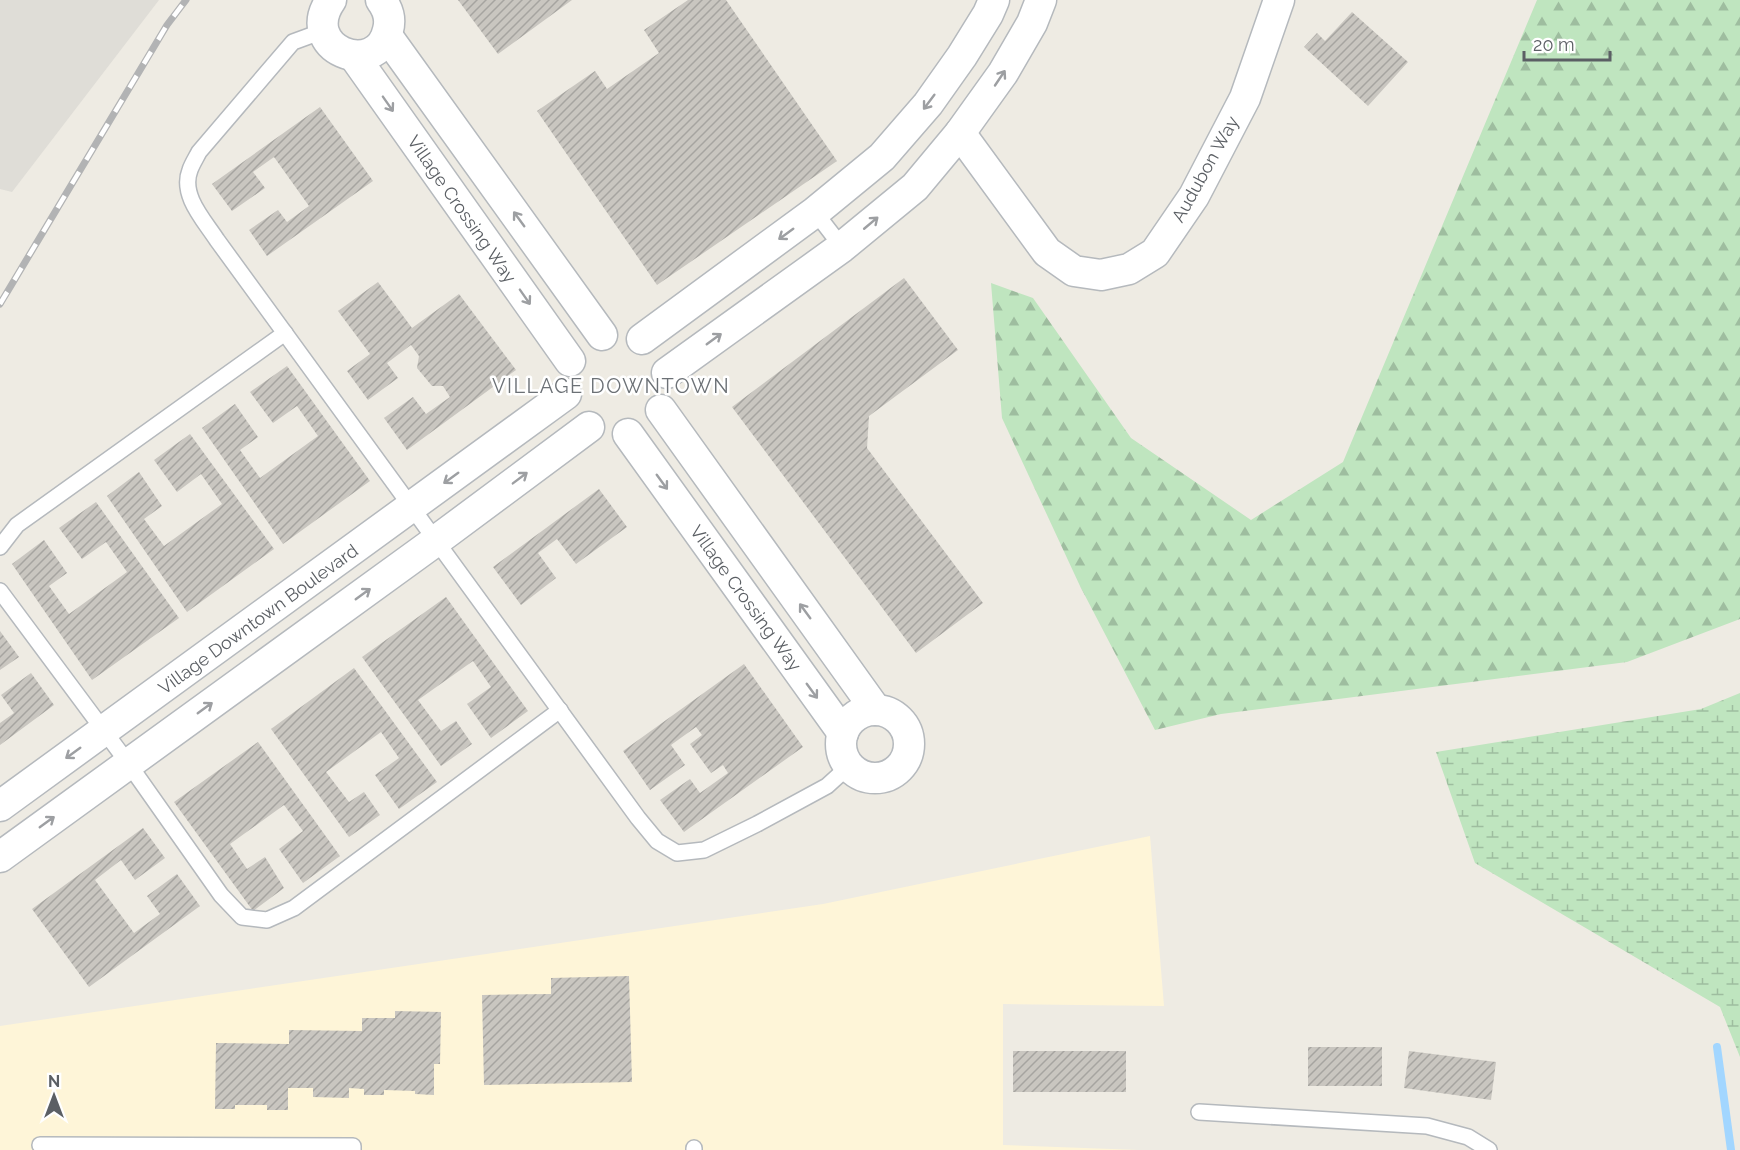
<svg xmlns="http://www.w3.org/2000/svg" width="1740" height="1150" viewBox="0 0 1740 1150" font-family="Raleway,sans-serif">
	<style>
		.commercial { fill: #fef5d8 }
		.industrial { fill: #dfddd7 }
		.forest { fill: url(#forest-firs) }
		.wetland { fill: url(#wetland-marsh) }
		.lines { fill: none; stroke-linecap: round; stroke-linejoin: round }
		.stream { stroke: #a2d6ff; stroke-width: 8 }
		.building { fill: url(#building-hatch) }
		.lane-casing { stroke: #b5b9bd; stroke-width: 18 }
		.street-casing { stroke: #b5b9bd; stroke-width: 33 }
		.lane { stroke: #fff; stroke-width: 15 }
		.street { stroke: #fff; stroke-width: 30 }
		.rail-casing { stroke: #b2b3b4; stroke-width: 7 }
		.rail { stroke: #fff; stroke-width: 4.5; stroke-dasharray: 14; stroke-linecap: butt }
		.oneway { stroke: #9d9fa2 }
		.labels { text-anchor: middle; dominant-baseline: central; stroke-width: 5; stroke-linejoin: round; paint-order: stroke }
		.street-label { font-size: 18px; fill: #5b5f64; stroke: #fff }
		.neighbourhood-label { font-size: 20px; letter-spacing: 1.5px; fill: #6c7176; stroke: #fff }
	</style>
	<defs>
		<pattern id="forest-firs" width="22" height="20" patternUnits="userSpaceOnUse" patternTransform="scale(1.5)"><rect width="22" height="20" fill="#bfe5bf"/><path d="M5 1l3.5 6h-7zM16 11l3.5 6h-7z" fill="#9ebd9f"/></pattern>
		<pattern id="wetland-marsh" width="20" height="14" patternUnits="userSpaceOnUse" patternTransform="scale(1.5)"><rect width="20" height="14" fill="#bfe5bf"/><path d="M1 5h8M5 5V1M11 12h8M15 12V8" fill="none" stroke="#9ebd9f"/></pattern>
		<pattern id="building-hatch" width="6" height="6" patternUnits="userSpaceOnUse" patternTransform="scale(1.5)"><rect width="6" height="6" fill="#c9c6c0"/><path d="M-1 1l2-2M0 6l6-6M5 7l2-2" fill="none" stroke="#a6a4a0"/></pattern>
	</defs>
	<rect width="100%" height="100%" fill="#eeebe3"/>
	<path class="commercial" d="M1150 836 1164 1006 1003 1004V1145L1139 1150H0V1026L823 904Z"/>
	<path class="industrial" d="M0 0H159L12 192 0 189Z"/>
	<path class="forest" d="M1537 0H1740V619L1627 662 1221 714 1155 730 1080 586 1002 418 991 283 1033 298 1131 438 1251 520 1343 462Z"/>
	<path class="wetland" d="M1740 693V1057L1720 1007 1475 863 1436 752 1701 709Z"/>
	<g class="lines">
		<path class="stream" d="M1717 1047 1731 1150"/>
	</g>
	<g class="building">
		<path d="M458 0H572L498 54Z"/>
		<path d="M688 0H726L837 161 657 285 537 111 595 71 607 89 659 53 644 30Z"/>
		<path d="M1352 12 1408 62 1368 106 1304 47 1317 33 1325 41Z"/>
		<path d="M320 107 373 181 267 256 249 230 278 210 287 222 309 206 274 157 253 172 265 188 232 211 212 184Z"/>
		<path d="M904 278 958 350 869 416 867 448 983 603 916 653 732 407Z"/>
		<path d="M378 282 412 328 459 294 516 370 407 450 384 418 413 397 426 414 450 397 443 386H432L417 368 419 356 411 345 387 363 398 378 368 400 347 371 370 354 338 311Z"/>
		<path d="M287 366 370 481 283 544 202 428 235 404 258 437 240 450 260 478 318 436 297 406 273 423 250 392Z"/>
		<path d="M190 434 274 549 187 612 107 496 139 472 162 506 144 519 164 546 222 504 201 474 177 492 154 460Z"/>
		<path d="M599 489 627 527 576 564 557 539 538 553 556 578 521 605 493 567Z"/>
		<path d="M96 502 179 618 92 680 12 564 44 540 67 573 49 586 69 614 127 572 106 542 82 559 59 528Z"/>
		<path d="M446 597 528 711 491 738 467 704 491 687 473 661 418 700 441 731 456 721 472 744 441 766 362 657Z"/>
		<path d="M0 631 19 657 0 670Z"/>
		<path d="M744 664 803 747 684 832 660 800 690 779 700 793 728 773 723 765 711 773 690 744 702 735 696 727 671 745 685 765 650 790 623 751Z"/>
		<path d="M354 668 437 782 399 809 375 775 399 758 381 732 326 772 349 802 364 792 380 815 349 837 271 729Z"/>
		<path d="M31 673 54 705 0 745V723L14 713 1 695Z"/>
		<path d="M258 742 340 856 303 883 279 849 303 831 284 805 230 844 247 869 265 857 284 888 253 911 174 802Z"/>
		<path d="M143 828 165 858 135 880 121 860 95 880 134 933 160 914 147 896 177 874 200 906 89 987 32 909Z"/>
		<path d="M629 976 632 1082 484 1085 482 995 551 994V978Z"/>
		<path d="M395 1011 441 1012 440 1064H434V1095L415 1094V1091L384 1090V1095H364V1089L349 1088V1098L313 1097V1088H288V1110H267V1105H235V1109H215L216 1043 289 1044V1030L362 1031V1018H395Z"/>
		<rect x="1308" y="1047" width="74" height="39"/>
		<rect x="1013" y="1051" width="113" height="41"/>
		<path d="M1409 1051 1496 1062 1491 1100 1404 1088Z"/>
	</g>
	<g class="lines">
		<defs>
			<g id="lane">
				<path d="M323 31 293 42 199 152C196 158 192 164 190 170 180 195 204 220 217 240L638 818 657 841 677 853 704 850 757 824 827 786 849 766"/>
				<path d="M815 212 842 247"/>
				<path d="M0 547 17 525 285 333"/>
				<path d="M0 591 128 763 221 895 242 917 267 920 294 908 560 710"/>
				<path d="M1199 1112 1427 1126 1468 1137 1489 1150"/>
				<path d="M40 1145 353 1146V1150"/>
				<path d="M694 1150V1148"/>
			</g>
			<g id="street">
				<path d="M331 0C297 49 377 80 388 30 391 19 388 9 381 0"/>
				<path d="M387 36 602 335"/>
				<path d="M354 56 570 361"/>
				<path d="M960 133 1047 252 1074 271 1101 275 1129 269 1155 253 1194 196 1245 98 1279 0"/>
				<path d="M642 339 815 212 882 157 928 104 962 56 988 14 994 0"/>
				<path d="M667 373 842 247 915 187 960 133 1003 73 1032 23 1041 0"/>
				<path d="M661 410 876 710"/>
				<path d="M628 434 843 733"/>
				<circle cx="875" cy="744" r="34"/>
				<path d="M0 806 566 394"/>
				<path d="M0 857 437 540 589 427"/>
			</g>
		</defs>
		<use href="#lane" class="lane-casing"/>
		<use href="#street" class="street-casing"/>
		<use href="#lane" class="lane"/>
		<use href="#street" class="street"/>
		<defs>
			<path id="rail" d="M0 304 167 25 186 0"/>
		</defs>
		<use href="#rail" class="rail-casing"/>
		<use href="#rail" class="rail"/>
	</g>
	<defs><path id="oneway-shaft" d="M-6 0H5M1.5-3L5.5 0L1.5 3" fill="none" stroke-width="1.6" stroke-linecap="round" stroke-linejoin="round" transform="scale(1.5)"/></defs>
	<g class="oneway">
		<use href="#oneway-shaft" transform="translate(1000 78) rotate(-56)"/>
		<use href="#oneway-shaft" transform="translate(929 102) rotate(127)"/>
		<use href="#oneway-shaft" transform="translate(388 104) rotate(55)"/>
		<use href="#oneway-shaft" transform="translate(519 219) rotate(-126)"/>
		<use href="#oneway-shaft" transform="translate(871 223) rotate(-40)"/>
		<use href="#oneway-shaft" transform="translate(786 234) rotate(144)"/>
		<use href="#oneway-shaft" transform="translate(525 297) rotate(55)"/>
		<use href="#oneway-shaft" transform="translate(714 339) rotate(-36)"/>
		<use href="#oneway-shaft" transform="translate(451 478) rotate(144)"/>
		<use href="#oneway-shaft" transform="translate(520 478) rotate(-37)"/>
		<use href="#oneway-shaft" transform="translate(662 482) rotate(54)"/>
		<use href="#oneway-shaft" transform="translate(363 594) rotate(-36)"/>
		<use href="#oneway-shaft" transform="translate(805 611) rotate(-126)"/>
		<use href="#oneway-shaft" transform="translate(812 691) rotate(54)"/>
		<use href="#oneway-shaft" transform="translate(205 708) rotate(-36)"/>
		<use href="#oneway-shaft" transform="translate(73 753) rotate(144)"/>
		<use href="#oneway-shaft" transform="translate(47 822) rotate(-36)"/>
	</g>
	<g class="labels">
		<g class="street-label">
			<text transform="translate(1205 169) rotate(-61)">Audubon Way</text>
			<text transform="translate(462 209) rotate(55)">Village Crossing Way</text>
			<text transform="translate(746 598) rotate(54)">Village Crossing Way</text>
			<text transform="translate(258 619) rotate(-36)">Village Downtown Boulevard</text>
		</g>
		<g class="neighbourhood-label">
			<text x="611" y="386">VILLAGE DOWNTOWN</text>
		</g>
	</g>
	<g transform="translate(54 1096)" stroke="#ffffff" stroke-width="4.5" paint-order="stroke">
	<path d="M0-4.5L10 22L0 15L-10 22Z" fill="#5b5f64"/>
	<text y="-9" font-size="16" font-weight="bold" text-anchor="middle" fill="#5b5f64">N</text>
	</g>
	<path d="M1524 51v9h86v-9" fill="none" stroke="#5b5f64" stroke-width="3"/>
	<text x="1533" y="51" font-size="18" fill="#5b5f64" stroke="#ffffff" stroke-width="4.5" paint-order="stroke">20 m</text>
</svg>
